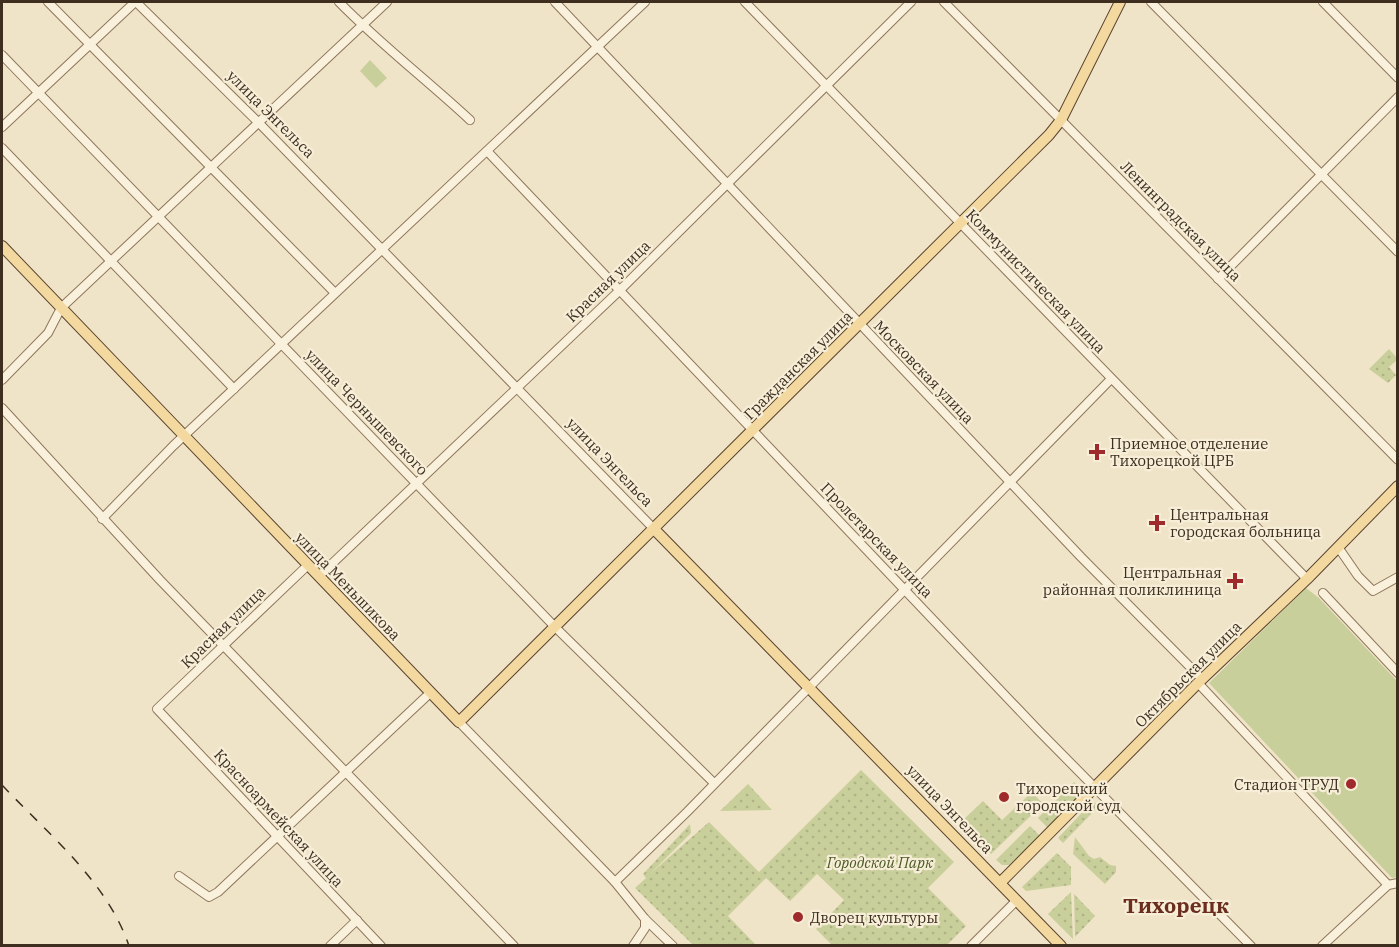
<svg xmlns="http://www.w3.org/2000/svg" width="1399" height="947" viewBox="0 0 1399 947" font-family="'IBM Plex Serif',serif">
	<style>
		.green { fill: url(#green-dots) }
		.pitch { fill: #c9cf9b }
		.lines { fill: none; stroke-linecap: round; stroke-linejoin: round }
		.minor-casing { stroke: #8d765c; stroke-width: 10 }
		.major-casing { stroke: #5b4430; stroke-width: 12 }
		.minor { stroke: #faf1dc; stroke-width: 8 }
		.major { stroke: #f3d9a0; stroke-width: 10 }
		.rail { stroke: #3d2e20; stroke-width: 1.5; stroke-dasharray: 10 10; stroke-linecap: butt }
		.poi-dot { fill: #9e2a2b; stroke: #f7eed8; stroke-width: 2 }
		.labels { text-anchor: middle; dominant-baseline: central; stroke-width: 4.5; stroke-linejoin: round; paint-order: stroke }
		.street-label { font-size: 15px; fill: #3d2e20; stroke: #f7eed8 }
		.poi-label { font-size: 15px; fill: #3d2e20; stroke: #f7eed8; text-anchor: start }
		.park-label { font-size: 15px; font-style: italic; fill: #4d5a26; stroke: #f7eed8 }
		.district-label { font-size: 21px; font-weight: bold; fill: #6b2e1e; stroke: #f7eed8 }
	</style>
	<defs>
		<pattern id="green-dots" width="8" height="8" patternUnits="userSpaceOnUse" patternTransform="scale(1.5)"><rect width="8" height="8" fill="#c9cf9b"/><path d="M2 2h.1M6 6h.1" fill="none" stroke="#aeb285" stroke-width="1.8" stroke-linecap="round"/></pattern>
	</defs>
	<rect width="100%" height="100%" fill="#f0e4c8"/>
	<g class="green">
		<path d="M1389 349 1398 359 1389 367 1396 375 1388 383 1369 369Z"/>
		<path d="M861 770 954 862 928 888 966 926 947 945H832L816 929 844 900 817 874 790 901 766 878 728 916 756 945H693L635 888 646 878 643 874 690 824 691 833 651 873 709 822 759 872Z"/>
		<path d="M1074 782 1084 791 1048 828 1038 818Z"/>
		<path d="M748 784 772 810 720 811Z"/>
		<path d="M1032 792 1043 804 991 854 961 822 983 801 1002 820Z"/>
		<path d="M1093 801 1099 806 1063 843 1058 838Z"/>
		<path d="M1030 826 1040 836 1009 865H1002L996 860Z"/>
		<path d="M1075 837 1089 856 1094 859 1100 857 1110 865 1116 866V872L1105 884 1073 854Z"/>
		<path d="M1057 853 1071 867V885L1026 891 1022 887Z"/>
		<path d="M1071 892 1073 939 1048 914Z"/>
		<path d="M1074 894 1095 916 1075 937Z"/>
	</g>
	<g class="pitch">
		<path d="M370 60 387 78 376 88 360 71Z"/>
		<path d="M1306 588 1319 598 1397 681V877L1392 878 1209 683Z"/>
	</g>
	<g class="lines">
		<defs>
			<g id="minor">
				<path d="M48 2 334 292"/>
				<path d="M136 2 259 123 654 529"/>
				<path d="M339 2C380 44 427 80 470 120"/>
				<path d="M555 2 1081 557 1202 679"/>
				<path d="M745 2 1307 579"/>
				<path d="M944 2 1398 460"/>
				<path d="M1151 2 1398 252"/>
				<path d="M1323 2 1398 78"/>
				<path d="M2 55 556 628 714 783"/>
				<path d="M2 127 135 2"/>
				<path d="M2 148 234 389"/>
				<path d="M487 151 1039 731 1251 946"/>
				<path d="M1218 279 1398 97"/>
				<path d="M2 380 48 333 61 308 387 2"/>
				<path d="M2 408 160 580 514 946"/>
				<path d="M102 519 173 446 645 2"/>
				<path d="M1338 547 1358 576 1373 591 1398 577"/>
				<path d="M308 565 157 709 381 946"/>
				<path d="M319 576 619 291 911 2"/>
				<path d="M1323 593 1398 673"/>
				<path d="M1198 683 1388 885"/>
				<path d="M459 722 615 882 645 919 673 946"/>
				<path d="M179 876 209 897 218 892 430 693"/>
				<path d="M615 882 687 812 1111 379"/>
				<path d="M330 946 357 920"/>
				<path d="M633 946 645 928V919"/>
				<path d="M971 946 1017 900"/>
				<path d="M1322 946 1388 885 1398 883"/>
			</g>
			<g id="major">
				<path d="M2 246 459 722 1049 135 1061 120 1120 2"/>
				<path d="M654 529 1061 946"/>
				<path d="M1000 883 1198 683 1307 579 1398 486"/>
			</g>
		</defs>
		<use href="#minor" class="minor-casing"/>
		<use href="#major" class="major-casing"/>
		<use href="#minor" class="minor"/>
		<use href="#major" class="major"/>
		<path class="rail" d="M2 785C48 834 107 881 129 946"/>
	</g>
	<g class="poi-dot">
		<path d="M1094 443h6v6h6v6h-6v6h-6v-6h-6v-6h6z"/>
		<path d="M1154 514h6v6h6v6h-6v6h-6v-6h-6v-6h6z"/>
		<path d="M1232 572h6v6h6v6h-6v6h-6v-6h-6v-6h6z"/>
		<circle cx="1351" cy="784" r="6"/>
		<circle cx="1004" cy="797" r="6"/>
		<circle cx="798" cy="917" r="6"/>
	</g>
	<g class="labels">
		<g class="street-label">
			<text transform="translate(271 114) rotate(45)">улица Энгельса</text>
			<text transform="translate(1181 221) rotate(45)">Ленинградская улица</text>
			<text transform="translate(608 281) rotate(-44)">Красная улица</text>
			<text transform="translate(1036 281) rotate(46)">Коммунистическая улица</text>
			<text transform="translate(798 365) rotate(-45)">Гражданская улица</text>
			<text transform="translate(924 372) rotate(46)">Московская улица</text>
			<text transform="translate(367 412) rotate(46)">улица Чернышевского</text>
			<text transform="translate(610 462) rotate(46)">улица Энгельса</text>
			<text transform="translate(877 540) rotate(46)">Пролетарская улица</text>
			<text transform="translate(348 586) rotate(46)">улица Меньшикова</text>
			<text transform="translate(223 627) rotate(-44)">Красная улица</text>
			<text transform="translate(1188 674) rotate(-45)">Октябрьская улица</text>
			<text transform="translate(950 809) rotate(46)">улица Энгельса</text>
			<text transform="translate(279 818) rotate(47)">Красноармейская улица</text>
		</g>
		<g class="poi-label">
			<text x="1110" y="443">Приемное отделение<tspan x="1110" dy="17">Тихорецкой ЦРБ</tspan></text>
			<text x="1170" y="514">Центральная<tspan x="1170" dy="17">городская больница</tspan></text>
			<text x="1222" y="572" text-anchor="end">Центральная<tspan x="1222" dy="17">районная поликлиница</tspan></text>
			<text x="1339" y="784" text-anchor="end">Стадион ТРУД</text>
			<text x="1016" y="788">Тихорецкий<tspan x="1016" dy="17">городской суд</tspan></text>
			<text x="810" y="917">Дворец культуры</text>
		</g>
		<g class="park-label">
			<text x="880" y="862">Городской Парк</text>
		</g>
		<g class="district-label">
			<text x="1176" y="905">Тихорецк</text>
		</g>
	</g>
	<rect width="1399" height="947" fill="none" stroke="#3d2e20" stroke-width="6"/>
</svg>
